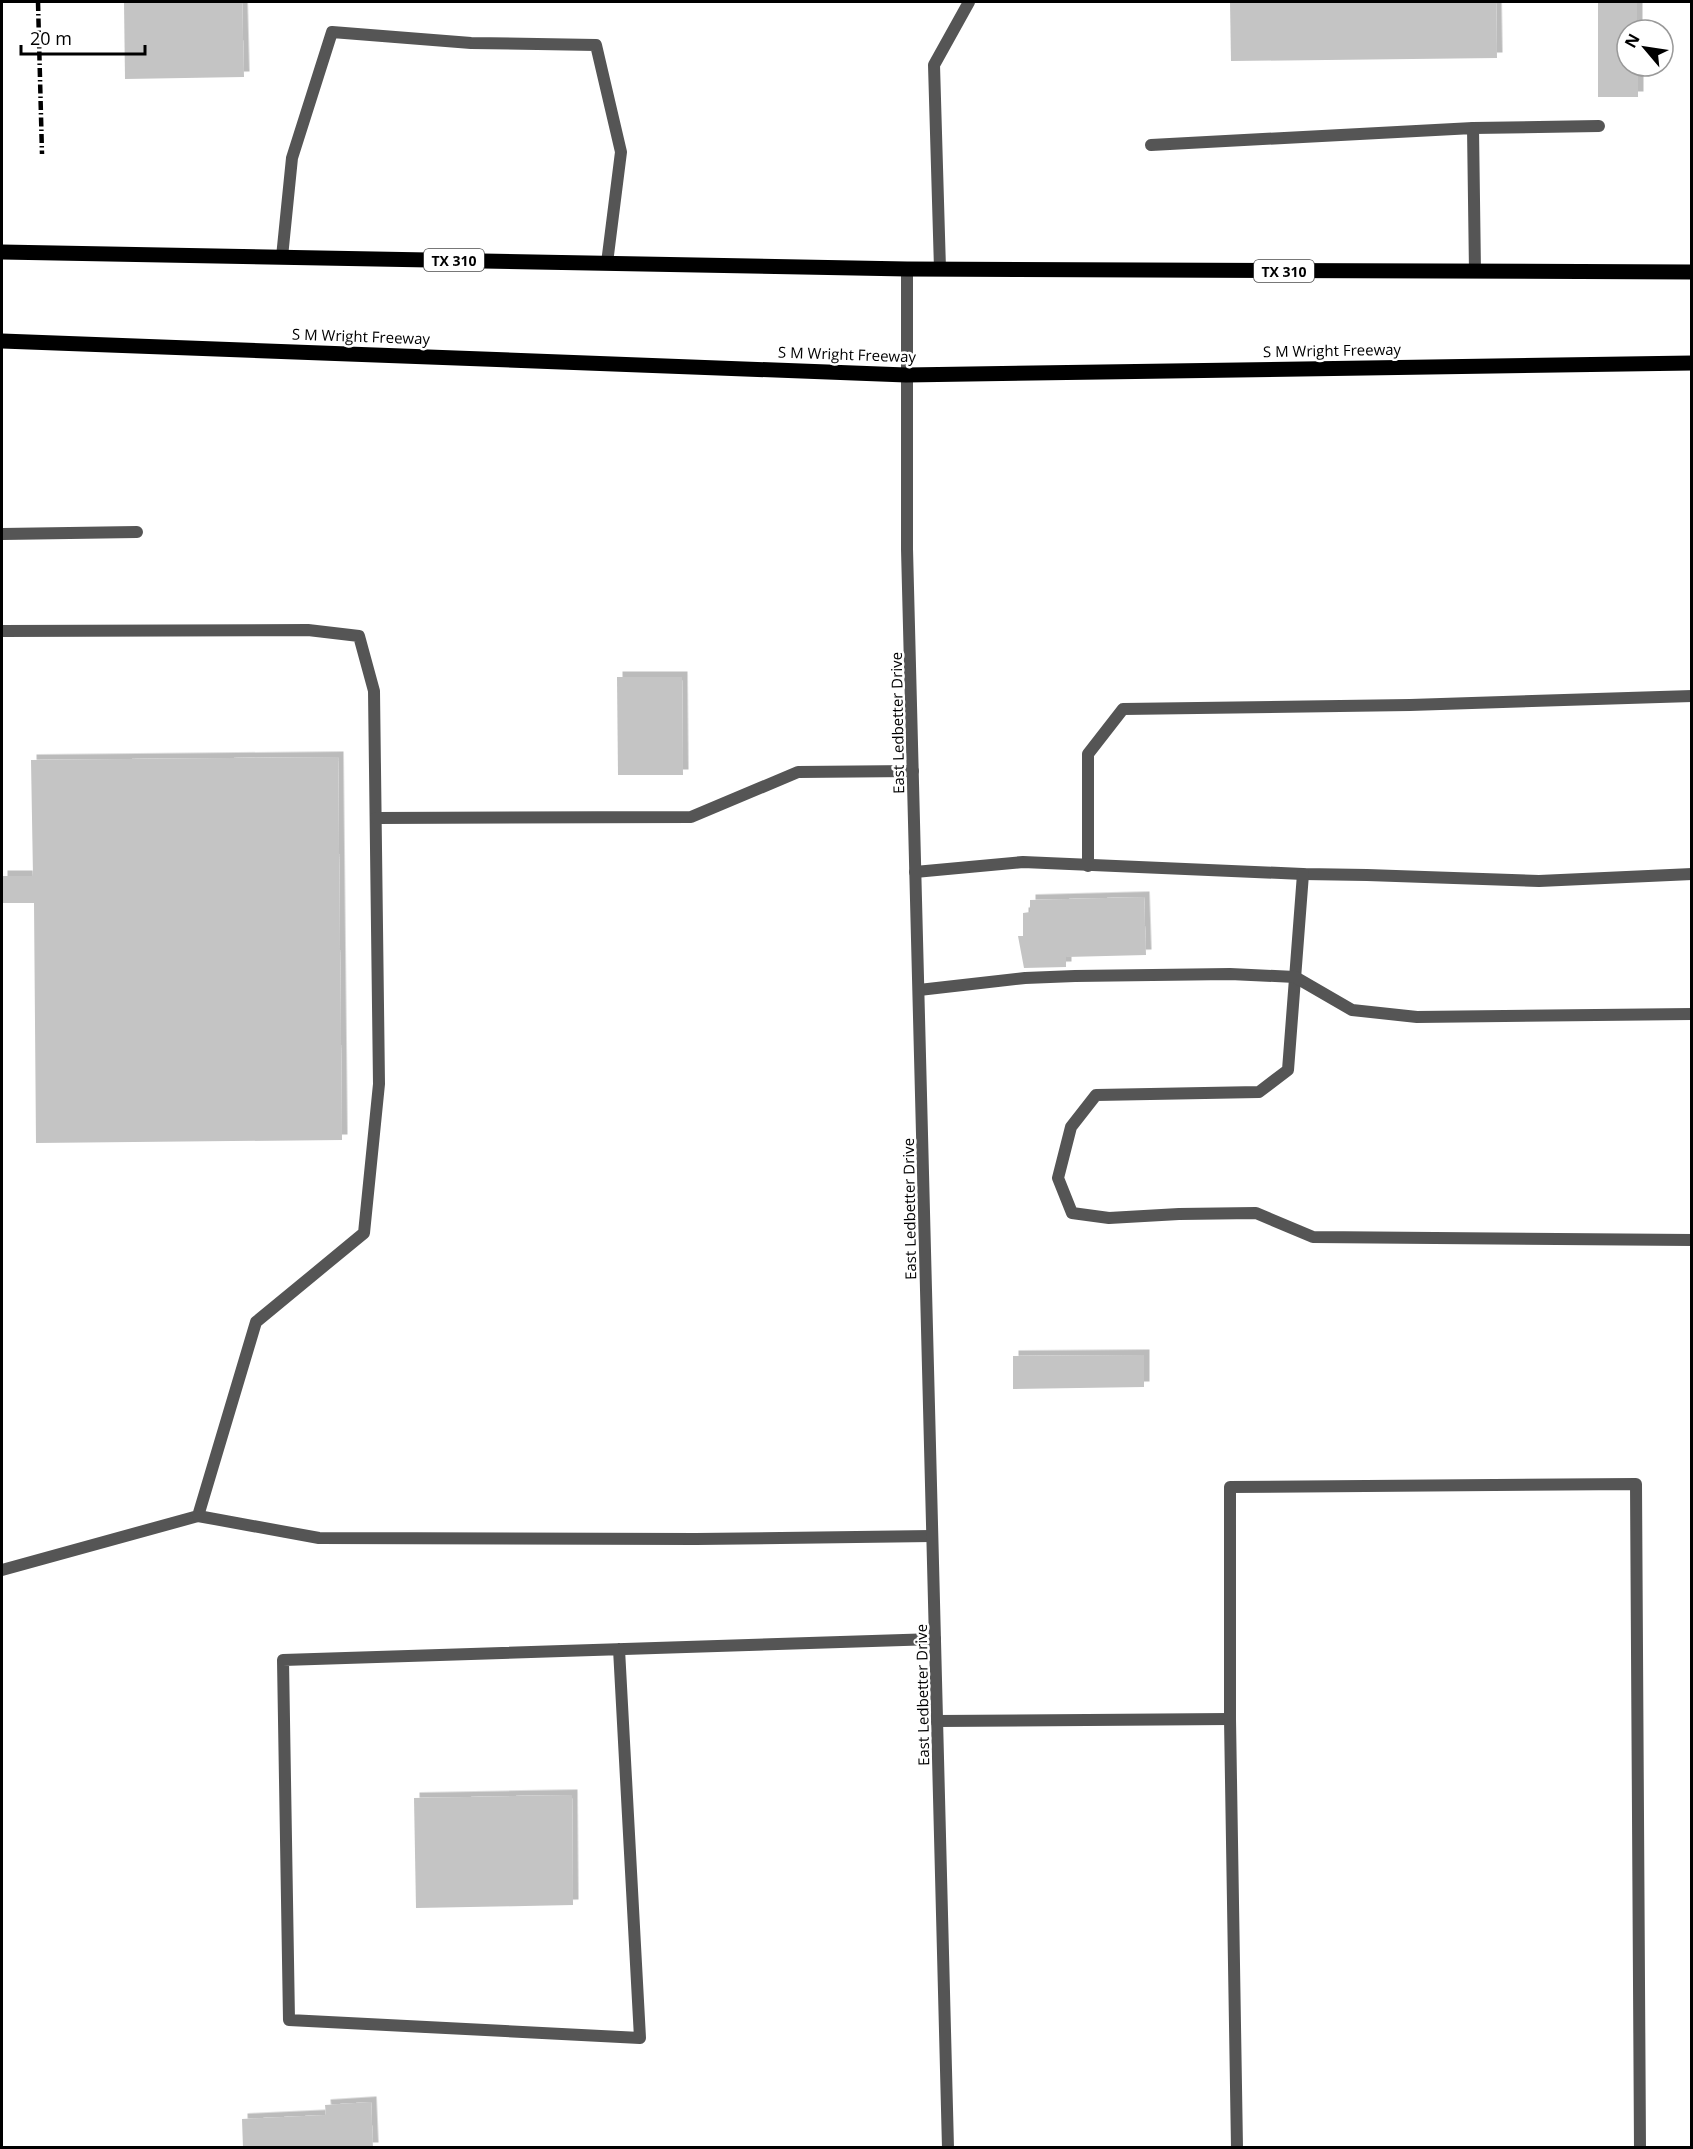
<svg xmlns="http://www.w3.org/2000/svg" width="1693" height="2149" viewBox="0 0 1693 2149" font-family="'Open Sans',sans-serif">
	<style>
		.building { fill: #c4c4c4; filter: url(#shadow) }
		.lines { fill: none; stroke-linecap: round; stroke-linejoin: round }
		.service { stroke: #555; stroke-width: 12 }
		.minor { stroke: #555; stroke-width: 12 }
		.primary { stroke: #000; stroke-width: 15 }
		.rail { stroke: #000; stroke-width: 4.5; stroke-dasharray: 9 3 1.5 3; stroke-linecap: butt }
		.labels { text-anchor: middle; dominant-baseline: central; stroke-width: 5; stroke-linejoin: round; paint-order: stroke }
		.shield { fill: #fff; stroke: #4c4c4c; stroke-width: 1.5 }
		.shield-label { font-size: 14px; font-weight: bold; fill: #000 }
		.street-label { font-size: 15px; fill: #000; stroke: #fff }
	</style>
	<defs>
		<filter id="shadow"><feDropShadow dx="5.5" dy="-5.5" stdDeviation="0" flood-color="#0004"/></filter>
	</defs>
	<rect width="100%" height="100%" fill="#fff"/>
	<g class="building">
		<path d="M124 2H242L244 77 125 79Z"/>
		<path d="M1230 2H1496L1497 58 1231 61Z"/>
		<path d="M1598 2H1637V30H1627V66H1638V97H1598Z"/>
		<path d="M617 677H682L683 775H618Z"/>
		<path d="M338 757 342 1140 36 1143 34 903H2V876H33L31 760Z"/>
		<path d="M1144 897 1146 955 1066 957V967L1024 968 1018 936H1023V913L1030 912V900Z"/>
		<path d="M1144 1355V1387L1013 1389V1356Z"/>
		<path d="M572 1795 573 1905 416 1908 414 1798Z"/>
		<path d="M371 2102 373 2148H243L242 2119 326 2115 325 2105Z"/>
	</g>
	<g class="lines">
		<g class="service">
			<path d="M1473 128 1599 126"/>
			<path d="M1151 145 1473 128 1475 272"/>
			<path d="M282 257 292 158 332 32 471 43 596 45 621 152 607 263"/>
			<path d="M940 269 934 65 969 2"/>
			<path d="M2 534 137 532"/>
			<path d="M2 631 308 630 359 636 374 691 379 1084 364 1233 256 1322 198 1516 2 1570"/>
			<path d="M376 818 691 817 798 772 913 771"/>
			<path d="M1088 866V754L1123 709 1410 705 1692 696"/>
			<path d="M915 872 1023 862 1303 874 1367 875 1539 881 1692 874"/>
			<path d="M1303 874 1288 1070 1259 1092 1096 1095 1071 1127 1058 1178 1072 1213 1109 1218 1179 1214 1256 1213 1313 1237 1692 1240"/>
			<path d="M919 990 1025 978 1075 976 1230 974 1295 977 1352 1010 1417 1017 1692 1014"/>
			<path d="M198 1516 319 1538 696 1539 932 1536"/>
			<path d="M619 1649 640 2038 289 2020 283 1660 935 1639"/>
			<path d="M937 1721 1230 1719"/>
			<path d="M1237 2148 1230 1719V1487L1636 1484 1640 2148"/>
		</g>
		<path class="minor" d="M907 269V549L948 2148"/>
		<g class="primary">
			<path d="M2 252 907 269 1692 272"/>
			<path d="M2 341 906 375 1692 363"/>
		</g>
		<path class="rail" d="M38 2 42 154"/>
	</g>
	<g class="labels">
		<g class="shield">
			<rect x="424" y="249" width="60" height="22" rx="4.5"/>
			<rect x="1254" y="260" width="60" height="22" rx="4.5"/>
		</g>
		<g class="shield-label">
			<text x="454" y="260">TX 310</text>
			<text x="1284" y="271">TX 310</text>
		</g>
		<g class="street-label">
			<text transform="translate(361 336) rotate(2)">S M Wright Freeway</text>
			<text transform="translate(1332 350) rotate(-1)">S M Wright Freeway</text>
			<text transform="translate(847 354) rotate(2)">S M Wright Freeway</text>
			<text transform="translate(897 723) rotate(-91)">East Ledbetter Drive</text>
			<text transform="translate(909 1209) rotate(-91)">East Ledbetter Drive</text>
			<text transform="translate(922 1695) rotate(-91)">East Ledbetter Drive</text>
		</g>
	</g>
	<rect width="1693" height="2149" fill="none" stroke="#000000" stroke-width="6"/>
	<g transform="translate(1645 48) rotate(299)"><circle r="28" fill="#ffffff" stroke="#999999" stroke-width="1.5"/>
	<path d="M0-4.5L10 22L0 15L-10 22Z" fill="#000000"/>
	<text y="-9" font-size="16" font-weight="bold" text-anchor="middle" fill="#000000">N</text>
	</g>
	<path d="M21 45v9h124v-9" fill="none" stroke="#000000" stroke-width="3"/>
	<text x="30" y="45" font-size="18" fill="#000000" stroke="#ffffff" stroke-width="4.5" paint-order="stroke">20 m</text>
</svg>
